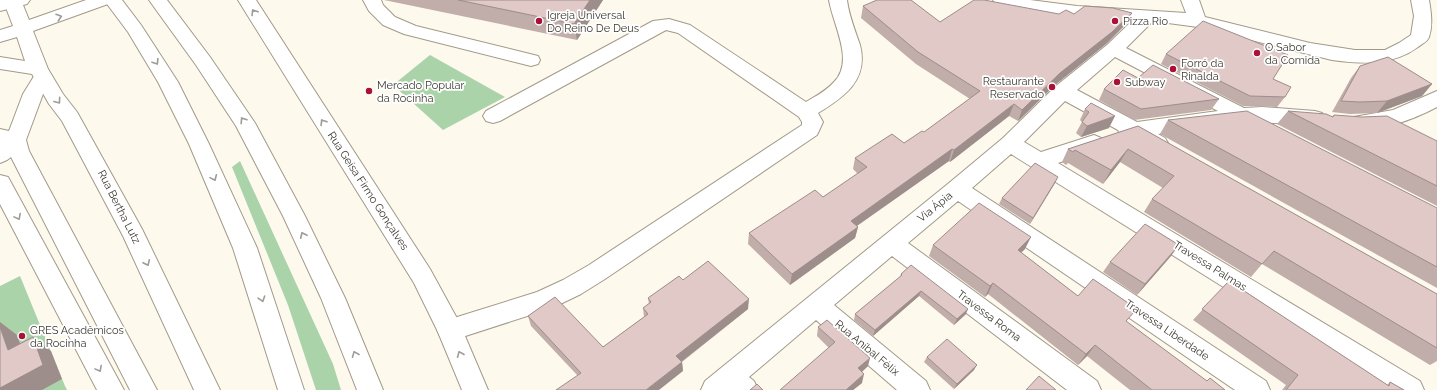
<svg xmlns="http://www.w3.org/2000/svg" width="1437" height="390" viewBox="0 0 1437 390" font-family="Raleway,sans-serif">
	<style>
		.green { fill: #aad3a9 }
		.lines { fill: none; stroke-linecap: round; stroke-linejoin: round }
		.minor-casing { stroke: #a29a89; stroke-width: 2 }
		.major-casing { stroke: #a29a89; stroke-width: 2 }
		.highway-casing { stroke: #a29a89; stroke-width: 2 }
		.minor { fill: #fff; fill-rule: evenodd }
		.major { fill: #fff; fill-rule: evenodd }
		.highway { fill: #fff; fill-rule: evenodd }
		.wall { fill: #c1adaa }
		.shaded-wall { fill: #9d8d8b }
		.building { fill: #e0c9c6; stroke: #9d8d8b }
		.oneway { stroke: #9e9c98 }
		.poi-dot { fill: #a91236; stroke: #fff; stroke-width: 1.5 }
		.labels { text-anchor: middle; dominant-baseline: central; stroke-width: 3.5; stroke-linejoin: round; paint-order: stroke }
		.poi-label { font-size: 11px; fill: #3c3931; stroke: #fff; text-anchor: start }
		.street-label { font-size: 11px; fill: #3c3931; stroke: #fff }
	</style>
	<rect width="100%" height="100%" fill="#fef9ed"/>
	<g class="green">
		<path d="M430 55 505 97 443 130 393 85Z"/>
		<path d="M240 161 333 364 341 390H316L288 305 232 167Z"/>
		<path d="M20 276 65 386 67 390H0V286Z"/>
	</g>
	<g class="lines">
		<defs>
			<g id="minor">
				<path d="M0 0H30L27 4 0 11Z"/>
				<path d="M363 0H381L383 5 395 17 416 26 538 56 540 60 538 64 531 66 404 34 383 25 369 11Z"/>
				<path d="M829 0H847C849 16 855 30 860 45 869 80 844 97 818 113L823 122 817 135 605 279 581 294 552 308 450 341 441 338 437 330 441 322 537 292 563 280 589 265 802 125V122L799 117 678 33 666 30 500 121 493 123 486 121 483 116 486 111 653 21 669 19 690 25 806 102C816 96 826 91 834 82 855 61 833 25 829 0Z"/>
				<path d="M993 0H1030L1077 6 1186 13 1181 0H1199L1205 17 1310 43 1355 50H1385L1399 43 1411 35 1414 16 1411 0H1429C1431 12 1433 25 1429 37 1428 41 1422 44 1418 47 1392 66 1363 64 1332 60L1198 27 1153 21 1126 48 1244 108 1262 107 1315 111 1322 113 1325 118 1322 123 1315 125 1252 122 1245 124 1239 122 1158 134 1165 138 1168 143 1165 148C1152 152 1145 143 1133 139 1130 137 1125 137 1121 136L1118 130 1065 101 1024 142 1041 152 1094 135 1101 138 1104 143 1101 148 1058 163 1420 381 1424 390H1388L1011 154 972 188 1266 381 1270 390H1235L958 201 908 243 1097 381 1101 390H1067L892 256 834 305 926 381 930 390H897L816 320 749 377 754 381 758 390H701L705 381 949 183 1003 138 1056 86 1107 45 1133 20 1062 15 996 4ZM1115 57 1218 111 1137 122 1077 90Z"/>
				<path d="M43 72 50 73 53 78 43 94 26 140 29 151 157 390H130L11 157 7 160 0 163V129L9 131 23 94 36 73Z"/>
				<path d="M1437 91V107C1416 118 1378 134 1354 127L1351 122 1354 117 1393 110Z"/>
				<path d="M0 175 8 177 124 390H97L0 204Z"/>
			</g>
			<g id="major">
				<path d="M3 0H21L29 20 86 0H111L108 4 33 31 48 69 63 94 77 112 142 229 220 390H194L123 236 62 121 49 104 32 74 0 69V57L25 61 17 37 0 42V30L13 26Z"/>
				<path d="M238 0H256L430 269 459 322 488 390H462L438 332 414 283Z"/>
			</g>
			<g id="highway">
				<path d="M104 0H122L141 25 178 82 209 144 257 248 304 390H278L233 248 189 144 158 82 128 32Z"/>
				<path d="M149 0H167L210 57 255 123 305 216 345 298 383 390H357L321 298 283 216 236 126 196 65Z"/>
			</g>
		</defs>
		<use href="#minor" class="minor-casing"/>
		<use href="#major" class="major-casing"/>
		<use href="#highway" class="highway-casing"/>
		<use href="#minor" class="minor"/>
		<use href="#major" class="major"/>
		<use href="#highway" class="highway"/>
	</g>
	<g class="wall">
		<path d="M384 0H603L577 40Z"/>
		<path d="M863 6 940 22 1059 14 1132 13 1126 24 1106 44 1055 85 1018 121 1009 116 950 162 949 161 857 226 858 227 855 238 790 285 748 244 749 233 823 197 858 174 853 169 855 158 904 143 924 132 970 99 916 64 861 18Z"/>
		<path d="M1166 54 1273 79 1285 97 1277 107 1243 106 1161 64Z"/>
		<path d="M1360 66 1432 84 1422 96 1377 113 1350 114 1332 112 1351 78Z"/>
		<path d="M1138 78 1219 99 1211 110 1134 120 1099 100 1104 89Z"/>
		<path d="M1085 109 1109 128 1081 137 1076 133 1082 122 1080 120Z"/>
		<path d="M1288 111 1332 117 1334 115 1437 141V206L1277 124Z"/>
		<path d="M1168 120 1437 208V288L1160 134Z"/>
		<path d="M1138 126 1437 294V361L1430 365 1262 264 1251 277 1144 212 1152 199 1163 188 1120 162 1103 184 1068 163 1066 165 1062 162 1068 149Z"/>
		<path d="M1055 183 1030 224 999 204 1002 198Z"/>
		<path d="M933 245 1025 249 1021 253 1078 296 1127 322 1206 381 1210 378 1225 390H1130L1087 356 1078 365 988 294 985 297 929 256Z"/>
		<path d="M1171 256 1137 295 1103 272 1110 262Z"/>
		<path d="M901 274 966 314 954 325 919 296 873 336 854 320 855 314 900 277Z"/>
		<path d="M683 280 748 309 682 362 683 371 578 376 531 326 528 316 603 347 644 317 643 308 649 304 648 298Z"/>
		<path d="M1229 281 1387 385 1390 382 1404 390H1282L1286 385 1193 320Z"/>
		<path d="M818 327 868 366 862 372V383L853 390H780L829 348 817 336Z"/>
		<path d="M927 357 974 370 954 389 924 362Z"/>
	</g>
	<g class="shaded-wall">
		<path d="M590 0H603L577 40 574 24Z"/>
		<path d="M1132 13 1126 24 1106 44 1055 85 1018 121 1022 110 1060 73Z"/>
		<path d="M1432 84 1422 96 1377 113 1387 101Z"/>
		<path d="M1014 104 1009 116 950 162 954 150Z"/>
		<path d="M1115 116 1109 128 1081 137 1087 126Z"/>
		<path d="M952 149 949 161 848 232 851 221Z"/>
		<path d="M1128 149 1120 162 1103 184 1111 170Z"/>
		<path d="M1058 177 1055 183 1030 224 1033 218Z"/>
		<path d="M858 227 855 238 790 285 792 274Z"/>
		<path d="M1031 237 1025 249 1012 261 1018 250Z"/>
		<path d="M1179 245 1171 256 1137 295 1145 284Z"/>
		<path d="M993 283 988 294 985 297 990 286Z"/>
		<path d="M921 291 919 296 873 336 875 330Z"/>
		<path d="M749 299 748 309 677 365 676 356Z"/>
		<path d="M968 309 966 314 954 325 957 319Z"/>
		<path d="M0 322 17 335 27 364 8 350 0 327Z"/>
		<path d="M33 337 51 351 62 379 42 390H0V388Z"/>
		<path d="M1095 345 1087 356 1078 365 1086 354Z"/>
		<path d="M870 358 868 366 856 377 858 368Z"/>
		<path d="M682 362 683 371 659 390H646Z"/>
		<path d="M977 365 974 370 954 389 957 384Z"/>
		<path d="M864 374 862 383 853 390H846Z"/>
	</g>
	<g class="building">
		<path d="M458 0H590L574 24Z"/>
		<path d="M877 0H911L940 22 974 0H984L1059 14 1066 10 1074 14 1085 6 1113 8 1132 13 1112 32 1060 73 1022 110 1014 104 954 150 952 149 851 221 858 227 792 274 749 233 815 190 823 197 867 167 855 158 892 134 904 143 922 131 924 132 980 91 918 52 863 6Z"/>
		<path d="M1203 21 1288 55 1273 79 1291 87 1285 97 1250 96 1166 54Z"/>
		<path d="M1388 57 1432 84 1387 101 1360 102 1341 101 1360 66Z"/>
		<path d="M1153 65 1219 99 1141 109 1104 89 1123 70 1138 78Z"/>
		<path d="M1091 103 1115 116 1087 126 1082 122 1089 112 1085 109Z"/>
		<path d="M1247 111 1437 208V267L1168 120Z"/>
		<path d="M1288 111 1326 114 1333 117 1334 115 1362 117 1387 116 1437 141V186Z"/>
		<path d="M1138 126 1437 294V348L1274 251 1262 264 1152 199 1174 176 1128 149 1111 170 1075 150 1073 152 1068 149Z"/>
		<path d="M1035 163 1058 177 1033 218 1002 198Z"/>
		<path d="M979 203 1031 237 1018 250 1078 296 1093 279 1137 309 1126 321 1207 381 1210 378 1225 390H1152L1095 345 1086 354 993 283 990 286 933 245Z"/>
		<path d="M1145 224 1179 245 1145 284 1110 262Z"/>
		<path d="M708 261 749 299 676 356 682 362 646 390H556L581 373 528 316 555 297 603 347 648 314 643 308 651 302 648 298 679 276 683 280Z"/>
		<path d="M911 265 968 309 957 319 921 291 875 330 855 314 902 275 901 274Z"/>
		<path d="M1229 281 1389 386 1390 382 1404 390H1286L1298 375 1202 309Z"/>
		<path d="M827 320 870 358 858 368 864 374 846 390H780L835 342 818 327Z"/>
		<path d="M0 327 8 350 33 337 43 365 0 388Z"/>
		<path d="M947 339 977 365 957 384 927 357Z"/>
		<path d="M1039 376 1056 390H1026Z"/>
		<path d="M757 384 763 390H750Z"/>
	</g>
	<defs><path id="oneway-chevron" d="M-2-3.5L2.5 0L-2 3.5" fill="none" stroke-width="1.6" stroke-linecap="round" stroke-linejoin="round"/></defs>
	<g class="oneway">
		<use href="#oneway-chevron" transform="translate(254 12) rotate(-122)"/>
		<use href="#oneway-chevron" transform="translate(59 17) rotate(-18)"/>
		<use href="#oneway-chevron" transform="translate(156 62) rotate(58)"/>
		<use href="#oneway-chevron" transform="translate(58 101) rotate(54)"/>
		<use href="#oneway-chevron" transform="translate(243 120) rotate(-123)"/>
		<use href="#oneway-chevron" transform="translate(323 122) rotate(-122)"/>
		<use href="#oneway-chevron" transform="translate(214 178) rotate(66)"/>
		<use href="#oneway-chevron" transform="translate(18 217) rotate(62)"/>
		<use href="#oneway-chevron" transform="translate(303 235) rotate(-115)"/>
		<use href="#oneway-chevron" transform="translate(147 263) rotate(65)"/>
		<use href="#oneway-chevron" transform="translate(262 299) rotate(72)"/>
		<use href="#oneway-chevron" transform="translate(355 354) rotate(-112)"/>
		<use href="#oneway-chevron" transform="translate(460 354) rotate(-112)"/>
		<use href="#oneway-chevron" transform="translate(99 369) rotate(62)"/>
	</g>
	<g class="poi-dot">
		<circle cx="539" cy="21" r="4"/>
		<circle cx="1115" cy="21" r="4"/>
		<circle cx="1257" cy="53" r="4"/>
		<circle cx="1173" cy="69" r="4"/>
		<circle cx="1117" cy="82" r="4"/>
		<circle cx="1052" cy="87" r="4"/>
		<circle cx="369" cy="91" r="4"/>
		<circle cx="22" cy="336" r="4"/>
	</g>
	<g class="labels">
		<g class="poi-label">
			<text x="547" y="15">Igreja Universal<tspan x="547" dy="13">Do Reino De Deus</tspan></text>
			<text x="1123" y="21">Pizza Rio</text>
			<text x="1265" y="47">O Sabor<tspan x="1265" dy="13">da Comida</tspan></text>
			<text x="1181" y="63">Forró da<tspan x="1181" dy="13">Rinalda</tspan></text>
			<text x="1044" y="81" text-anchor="end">Restaurante<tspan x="1044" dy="13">Reservado</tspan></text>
			<text x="1125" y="82">Subway</text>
			<text x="377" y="85">Mercado Popular<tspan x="377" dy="13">da Rocinha</tspan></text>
			<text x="30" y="330">GRES Acadêmicos<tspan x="30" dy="13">da Rocinha</tspan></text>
		</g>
		<g class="street-label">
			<text transform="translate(368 191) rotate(57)">Rua Geísa Firmo Gonçalves</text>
			<text transform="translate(119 207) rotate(63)">Rua Bertha Lutz</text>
			<text transform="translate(935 207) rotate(-39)">Via Ápia</text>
			<text transform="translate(1210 266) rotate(32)">Travessa Palmas</text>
			<text transform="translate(989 316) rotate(37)">Travessa Roma</text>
			<text transform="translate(1167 330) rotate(34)">Travessa Liberdade</text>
			<text transform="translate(867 348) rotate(40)">Rua Aníbal Félix</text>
		</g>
	</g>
</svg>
